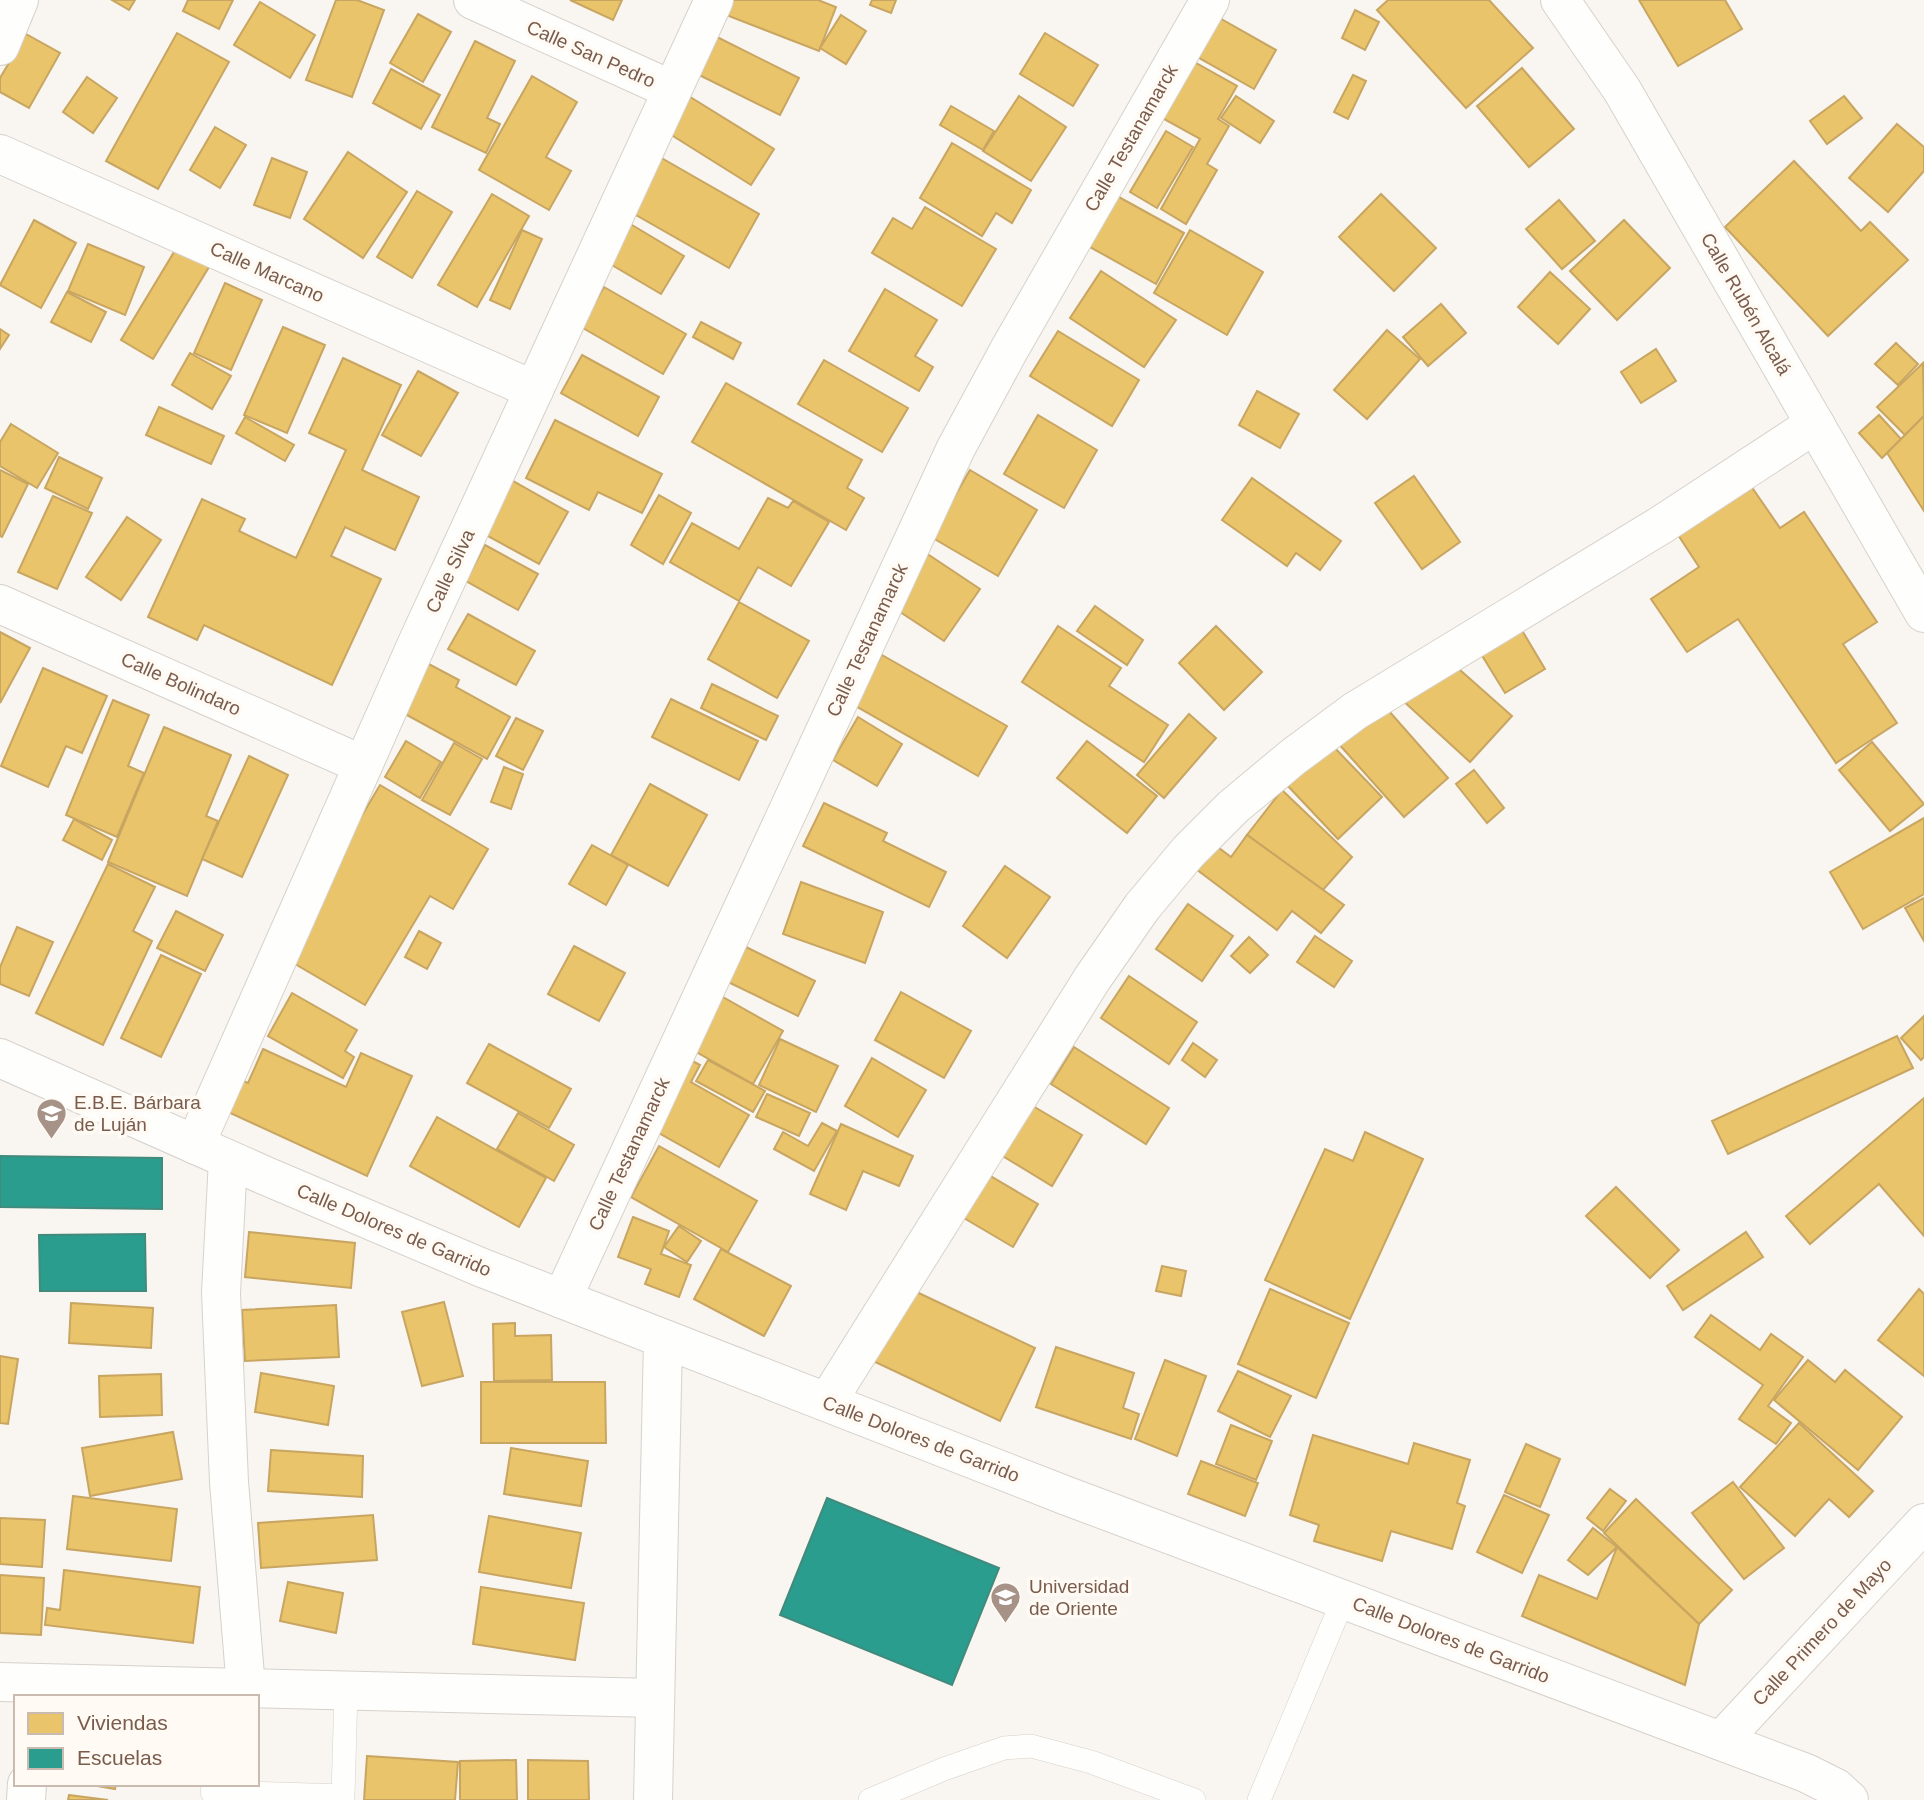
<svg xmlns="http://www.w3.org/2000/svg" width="1924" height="1800" viewBox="0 0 1924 1800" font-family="Helvetica,sans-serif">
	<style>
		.homes { fill: #e9c46a; stroke: #c8a561; stroke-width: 2 }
		.schools { fill: #2a9d8f; stroke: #428a7b; stroke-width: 2 }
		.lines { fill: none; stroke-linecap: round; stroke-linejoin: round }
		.lane-casing { stroke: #d7d1cb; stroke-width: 24 }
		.street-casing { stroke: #d7d1cb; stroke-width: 40 }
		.lane { stroke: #fefefd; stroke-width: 23 }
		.street { stroke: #fefefd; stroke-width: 38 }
		.labels { text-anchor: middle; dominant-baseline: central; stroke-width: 7; stroke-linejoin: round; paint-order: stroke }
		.street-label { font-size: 19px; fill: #7a5c4d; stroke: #fffaf3 }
		.poi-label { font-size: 19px; fill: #7a5c4d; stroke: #fffaf3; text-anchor: start }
	</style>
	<rect width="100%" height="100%" fill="#f9f5f0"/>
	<g class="homes">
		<path d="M112 0H135L129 10Z"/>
		<path d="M188 0H233L219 29 183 11Z"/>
		<path d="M336 0H357L384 10 352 97 306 80Z"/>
		<path d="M570 0H622L613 20Z"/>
		<path d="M726 0H818L836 7 819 51 721 13Z"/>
		<path d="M872 0H896L891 13 870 5Z"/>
		<path d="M1388 0H1489L1533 48 1466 108 1377 10Z"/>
		<path d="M1639 0H1725L1742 29 1678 66Z"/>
		<path d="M260 2 315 35 290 78 234 45Z"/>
		<path d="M1355 10 1379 22 1365 50 1342 38Z"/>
		<path d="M418 14 451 32 423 82 390 63Z"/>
		<path d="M841 15 866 31 846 64 820 48Z"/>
		<path d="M1216 16 1276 50 1254 89 1194 55Z"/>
		<path d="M707 32 799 78 780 115 689 70Z"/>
		<path d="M177 33 229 62 158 189 106 161Z"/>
		<path d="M1045 33 1098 65 1073 106 1020 74Z"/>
		<path d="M26 34 60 53 29 108 0 92V78Z"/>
		<path d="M475 41 515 61 487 118 500 124 486 153 432 127Z"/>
		<path d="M1189 59 1237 86 1218 119 1229 126 1207 164 1217 170 1186 224 1161 209 1200 139 1157 115Z"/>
		<path d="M1522 68 1574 129 1529 167 1477 106Z"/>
		<path d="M391 69 440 95 421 129 373 103Z"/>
		<path d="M1353 75 1366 81 1348 119 1334 112Z"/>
		<path d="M532 76 577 102 546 157 571 171 549 210 479 170Z"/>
		<path d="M87 77 117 98 93 133 63 112Z"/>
		<path d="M687 95 774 149 751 185 665 131Z"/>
		<path d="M1019 96 1066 127 1031 181 983 151Z"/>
		<path d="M1236 96 1274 121 1260 143 1221 118Z"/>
		<path d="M1844 96 1862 118 1827 144 1810 121Z"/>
		<path d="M951 106 994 131 983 150 940 125Z"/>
		<path d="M1897 124 1924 147V171L1888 212 1849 178Z"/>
		<path d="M215 127 246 145 220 188 190 170Z"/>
		<path d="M1166 131 1193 147 1157 208 1130 192Z"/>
		<path d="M952 143 1031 190 1012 223 996 213 982 236 920 198Z"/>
		<path d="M348 152 407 192 363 258 304 219Z"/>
		<path d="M658 156 759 214 729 268 627 210Z"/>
		<path d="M272 158 307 172 290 218 254 205Z"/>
		<path d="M1794 161 1861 231 1870 222 1908 260 1828 336 1725 227Z"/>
		<path d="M417 191 452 212 412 278 377 257Z"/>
		<path d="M492 194 529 216 477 307 438 285Z"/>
		<path d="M1381 194 1436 248 1394 291 1339 237Z"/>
		<path d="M1117 196 1184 233 1156 284 1090 247Z"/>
		<path d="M1559 200 1595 241 1562 269 1526 229Z"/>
		<path d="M925 207 996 249 962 306 872 253 893 218 912 229Z"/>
		<path d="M34 220 76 243 41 308 0 285Z"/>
		<path d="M1624 220 1670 268 1617 320 1570 271Z"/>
		<path d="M627 222 684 256 661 294 605 261Z"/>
		<path d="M522 230 542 239 510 309 490 300Z"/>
		<path d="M1190 230 1263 272 1227 335 1154 293Z"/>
		<path d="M88 244 144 267 125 315 68 291Z"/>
		<path d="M177 247 209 267 153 359 121 340Z"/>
		<path d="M1101 271 1176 320 1144 367 1070 318Z"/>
		<path d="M1550 272 1590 309 1558 344 1518 307Z"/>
		<path d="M225 283 262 300 231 370 194 353Z"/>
		<path d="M604 287 686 334 663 374 581 327Z"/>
		<path d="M885 289 937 320 915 356 933 367 919 391 849 351Z"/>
		<path d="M67 292 106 312 91 342 51 322Z"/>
		<path d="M1441 304 1466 333 1428 366 1403 337Z"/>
		<path d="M701 322 741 343 733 359 693 337Z"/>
		<path d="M283 327 325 345 287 433 244 415Z"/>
		<path d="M0 329 9 335 0 349Z"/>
		<path d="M1387 330 1420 359 1367 419 1334 390Z"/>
		<path d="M1058 331 1139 380 1112 426 1030 376Z"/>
		<path d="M1896 343 1918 364 1898 385 1875 364Z"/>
		<path d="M1656 349 1676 381 1641 403 1621 372Z"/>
		<path d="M190 353 231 376 212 409 172 385Z"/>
		<path d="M582 355 659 397 638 436 561 393Z"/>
		<path d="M343 358 401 385 362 470 419 497 395 550 345 527 331 556 381 579 332 685 204 625 197 640 148 617 202 499 245 519 239 531 296 558 346 450 309 433Z"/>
		<path d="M824 360 908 408 882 452 798 404Z"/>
		<path d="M1923 363 1924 416 1905 435 1877 407Z"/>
		<path d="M418 371 458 393 421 456 382 435Z"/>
		<path d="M726 383 862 460 847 488 864 498 846 530 692 442Z"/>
		<path d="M1257 391 1299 414 1280 448 1239 425Z"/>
		<path d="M159 407 224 436 211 464 146 435Z"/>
		<path d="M1038 415 1097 450 1064 508 1004 474Z"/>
		<path d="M1879 415 1901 439 1882 458 1859 433Z"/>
		<path d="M1924 416V511L1887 453Z"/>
		<path d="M245 417 294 445 285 461 236 433Z"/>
		<path d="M555 420 662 474 642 513 598 492 589 510 526 478Z"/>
		<path d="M11 424 58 453 37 488 0 466V442Z"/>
		<path d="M59 457 102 478 88 509 45 488Z"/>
		<path d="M0 470 28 484 2 537 0 536Z"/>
		<path d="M970 470 1037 510 998 576 931 537Z"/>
		<path d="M1742 473 1780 528 1804 512 1877 622 1843 644 1897 723 1836 763 1738 619 1687 652 1651 599 1699 567 1669 521Z"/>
		<path d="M1414 476 1460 542 1422 569 1375 503Z"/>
		<path d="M506 477 568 512 539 564 477 530Z"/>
		<path d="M1252 478 1341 541 1320 570 1296 553 1287 566 1222 520Z"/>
		<path d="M659 495 691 513 663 564 631 545Z"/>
		<path d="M53 496 92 513 57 589 18 572Z"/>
		<path d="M768 498 788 508 793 501 829 522 791 586 758 567 739 601 670 562 692 523 739 549Z"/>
		<path d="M127 517 161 540 121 600 86 577Z"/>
		<path d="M485 545 538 574 518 610 466 581Z"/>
		<path d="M926 553 980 589 944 641 891 606Z"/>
		<path d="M739 602 809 641 777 698 708 659Z"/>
		<path d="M1095 606 1143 640 1127 665 1077 631Z"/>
		<path d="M1511 612 1545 669 1505 693 1470 636Z"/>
		<path d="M468 614 535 651 516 685 448 649Z"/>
		<path d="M1058 626 1121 668 1109 686 1168 725 1144 762 1022 682Z"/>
		<path d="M1216 626 1262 672 1224 710 1179 663Z"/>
		<path d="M0 632 30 648 0 703Z"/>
		<path d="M1442 654 1512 716 1470 762 1401 699Z"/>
		<path d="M882 655 1007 726 978 776 854 705Z"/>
		<path d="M423 661 459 680 456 687 510 717 487 759 396 709Z"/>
		<path d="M43 668 107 696 82 753 66 746 48 787 1 766Z"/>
		<path d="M712 684 778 716 766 740 701 708Z"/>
		<path d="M671 699 758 741 739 780 652 737Z"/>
		<path d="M113 700 149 715 128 766 144 773 117 837 66 815Z"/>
		<path d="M1381 702 1448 778 1404 817 1337 742Z"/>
		<path d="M1189 714 1216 738 1164 798 1137 775Z"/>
		<path d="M858 717 902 744 877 786 833 760Z"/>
		<path d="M516 718 543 731 523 770 496 756Z"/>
		<path d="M164 727 231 755 206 816 218 821 187 896 108 862Z"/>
		<path d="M406 741 441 762 420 798 385 777Z"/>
		<path d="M1087 741 1157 796 1127 833 1057 778Z"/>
		<path d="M1872 742 1924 804 1890 831 1839 770Z"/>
		<path d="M454 743 482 759 450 815 422 800Z"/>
		<path d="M1330 743 1382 797 1338 839 1286 784Z"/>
		<path d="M249 756 288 775 242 877 202 859Z"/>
		<path d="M504 767 523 774 511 809 491 802Z"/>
		<path d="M1474 770 1504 808 1487 823 1456 784Z"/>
		<path d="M650 784 707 815 668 886 611 855Z"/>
		<path d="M380 785 488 849 453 909 430 896 365 1005 285 958 310 903Z"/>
		<path d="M1282 790 1352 857 1323 890 1247 835Z"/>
		<path d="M824 803 887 833 883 841 946 872 929 907 803 846Z"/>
		<path d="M1924 818V894L1863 929 1830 872Z"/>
		<path d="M74 819 112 840 102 860 63 840Z"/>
		<path d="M1198 832 1231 857 1247 835 1344 905 1321 933 1292 911 1277 930 1180 857Z"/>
		<path d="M592 845 628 865 606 905 569 884Z"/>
		<path d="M108 864 155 887 133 931 152 941 103 1045 36 1013Z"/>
		<path d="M1005 866 1050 897 1007 958 963 926Z"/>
		<path d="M801 882 883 912 865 963 783 934Z"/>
		<path d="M1924 898V941L1905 908Z"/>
		<path d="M1188 904 1233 936 1202 981 1156 949Z"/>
		<path d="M176 911 223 935 205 971 157 948Z"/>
		<path d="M17 927 53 942 29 996 0 984V967Z"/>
		<path d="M419 931 441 943 427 969 405 957Z"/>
		<path d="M1315 936 1352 961 1334 987 1297 962Z"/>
		<path d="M1249 937 1268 955 1250 973 1231 956Z"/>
		<path d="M574 946 625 973 599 1021 548 994Z"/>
		<path d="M746 947 815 981 798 1016 728 982Z"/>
		<path d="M161 955 201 974 161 1057 121 1038Z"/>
		<path d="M1129 976 1197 1022 1169 1064 1101 1018Z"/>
		<path d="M714 992 783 1031 753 1084 684 1045Z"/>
		<path d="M901 992 971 1031 944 1078 875 1040Z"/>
		<path d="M292 993 357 1030 345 1051 354 1057 343 1078 268 1036Z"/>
		<path d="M1924 1016V1057L1921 1060 1901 1038Z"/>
		<path d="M1897 1036 1913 1068 1728 1154 1712 1121Z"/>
		<path d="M780 1039 838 1066 816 1112 759 1085Z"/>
		<path d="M1193 1043 1217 1060 1205 1077 1182 1060Z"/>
		<path d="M489 1044 571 1089 549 1128 467 1083Z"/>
		<path d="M1074 1047 1169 1108 1146 1144 1051 1084Z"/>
		<path d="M263 1049 346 1087 361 1053 412 1076 367 1176 213 1105 227 1074 248 1083Z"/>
		<path d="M681 1055 700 1065 691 1082 749 1115 719 1167 643 1124Z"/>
		<path d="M872 1058 926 1090 898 1137 845 1106Z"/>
		<path d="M708 1060 765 1091 753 1112 696 1081Z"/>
		<path d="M767 1094 810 1113 799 1136 756 1117Z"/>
		<path d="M1924 1098V1236L1879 1184 1810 1244 1786 1216Z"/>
		<path d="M1021 1099 1082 1135 1052 1186 991 1149Z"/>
		<path d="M518 1113 574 1145 554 1181 497 1149Z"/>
		<path d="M437 1117 546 1178 519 1227 410 1166Z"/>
		<path d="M822 1123 837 1131 814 1171 774 1149 783 1132 808 1146Z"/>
		<path d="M841 1124 913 1156 899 1186 863 1171 846 1210 810 1194Z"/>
		<path d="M1365 1132 1423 1159 1350 1319 1265 1280 1325 1149 1353 1161Z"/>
		<path d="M659 1146 757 1201 728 1252 631 1197Z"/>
		<path d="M982 1171 1038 1204 1013 1247 957 1214Z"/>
		<path d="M1616 1187 1679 1250 1650 1278 1586 1216Z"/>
		<path d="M633 1217 669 1231 661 1254 691 1265 679 1297 645 1284 651 1269 618 1257Z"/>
		<path d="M679 1226 701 1241 687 1262 664 1247Z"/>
		<path d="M249 1232 355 1243 351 1288 245 1277Z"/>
		<path d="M1746 1232 1763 1257 1683 1310 1667 1286Z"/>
		<path d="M721 1249 791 1286 764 1336 694 1299Z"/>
		<path d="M1162 1266 1186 1271 1181 1296 1156 1291Z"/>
		<path d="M906 1287 1035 1348 1000 1421 871 1360Z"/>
		<path d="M1270 1289 1349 1323 1316 1398 1238 1364Z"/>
		<path d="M1919 1289 1924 1294V1376L1878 1340Z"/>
		<path d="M444 1302 463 1376 422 1386 402 1312Z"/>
		<path d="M71 1303 153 1308 151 1348 69 1343Z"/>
		<path d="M336 1305 339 1357 245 1361 242 1310Z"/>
		<path d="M1711 1315 1760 1350 1771 1334 1803 1357 1768 1406 1791 1423 1776 1444 1739 1419 1763 1385 1695 1337Z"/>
		<path d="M515 1323V1336L551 1335 552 1380 494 1381 493 1324Z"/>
		<path d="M1056 1347 1134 1373 1123 1408 1139 1414 1131 1439 1036 1407Z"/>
		<path d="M0 1356 18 1359 8 1424 0 1423Z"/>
		<path d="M1165 1360 1206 1376 1177 1456 1135 1439Z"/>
		<path d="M1808 1360 1835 1382 1845 1370 1902 1417 1858 1470 1774 1400Z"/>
		<path d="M1238 1371 1291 1396 1270 1437 1218 1411Z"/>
		<path d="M261 1373 334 1386 328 1425 255 1412Z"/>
		<path d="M161 1374 162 1415 100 1417 99 1376Z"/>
		<path d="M481 1382H605L606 1443H481Z"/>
		<path d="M1799 1423 1873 1491 1849 1517 1829 1499 1795 1536 1740 1487Z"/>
		<path d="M1231 1425 1272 1441 1256 1480 1216 1464Z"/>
		<path d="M173 1432 182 1479 90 1496 82 1448Z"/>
		<path d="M1313 1435 1408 1464 1414 1443 1470 1460 1457 1503 1465 1506 1452 1549 1391 1531 1382 1561 1314 1541 1319 1525 1290 1515Z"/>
		<path d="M1526 1444 1560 1459 1540 1507 1505 1492Z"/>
		<path d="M511 1448 588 1461 581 1506 504 1494Z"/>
		<path d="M271 1450 363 1456 362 1497 268 1491Z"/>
		<path d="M1201 1461 1258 1483 1245 1516 1188 1494Z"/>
		<path d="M1733 1482 1784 1548 1744 1579 1692 1513Z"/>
		<path d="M1610 1489 1626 1501 1603 1531 1587 1518Z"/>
		<path d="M1504 1495 1549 1515 1522 1573 1477 1552Z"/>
		<path d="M73 1496 177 1509 171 1561 67 1549Z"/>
		<path d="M1636 1499 1732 1590 1699 1624 1604 1533Z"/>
		<path d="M373 1515 377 1560 261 1568 258 1523Z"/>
		<path d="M489 1516 581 1533 571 1588 479 1572Z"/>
		<path d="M0 1518 45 1520 42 1567 0 1564Z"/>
		<path d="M1593 1528 1617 1547 1588 1575 1568 1560Z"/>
		<path d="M1617 1547 1699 1624 1685 1685 1522 1616 1539 1575 1597 1599Z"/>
		<path d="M64 1570 200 1587 193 1643 45 1625 47 1608 60 1610Z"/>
		<path d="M0 1575 44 1578 41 1635 0 1633Z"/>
		<path d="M288 1582 343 1593 336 1633 280 1621Z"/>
		<path d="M481 1587 584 1603 575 1660 473 1644Z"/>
		<path d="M367 1756 458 1762 455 1800H364Z"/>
		<path d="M516 1760 517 1800H460V1761Z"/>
		<path d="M528 1760 588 1761 589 1800H528Z"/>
		<path d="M86 1784H116L115 1789Z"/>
		<path d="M69 1795 108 1800H68Z"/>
	</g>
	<g class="schools">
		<path d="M0 1156 162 1158V1209L0 1207Z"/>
		<path d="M145 1234 146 1291H40L39 1235Z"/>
		<path d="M827 1498 999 1568 952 1685 780 1615Z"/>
	</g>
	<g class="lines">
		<defs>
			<g id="lane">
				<path d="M212 1792 343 1796 346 1691"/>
				<path d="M870 1800 944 1769 1004 1748 1031 1746 1091 1762 1194 1800"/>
				<path d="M1259 1800 1343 1600"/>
			</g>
			<g id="street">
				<path d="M473 0 672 90"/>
				<path d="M1560 0 1622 90 1924 613"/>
				<path d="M0 46 19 0"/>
				<path d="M0 154 534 390"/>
				<path d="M0 604 363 765"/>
				<path d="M0 1058 266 1176 480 1267 1067 1496 1806 1773 1836 1788 1849 1800"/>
				<path d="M195 1145 419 639 714 0"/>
				<path d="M228 1160 221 1293 229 1482 246 1688"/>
				<path d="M562 1299 956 448 1009 350 1210 0"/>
				<path d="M827 1402 1092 979 1142 907 1188 852 1233 807 1293 757 1355 711 1661 525 1815 424"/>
				<path d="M0 1682 655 1698"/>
				<path d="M1721 1741 1924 1523"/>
				<path d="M26 1800 27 1784"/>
				<path d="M653 1800 663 1339"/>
			</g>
		</defs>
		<use href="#lane" class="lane-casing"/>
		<use href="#street" class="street-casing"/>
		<use href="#lane" class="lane"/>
		<use href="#street" class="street"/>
	</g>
	<defs>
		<symbol id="school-pin" viewBox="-11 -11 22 30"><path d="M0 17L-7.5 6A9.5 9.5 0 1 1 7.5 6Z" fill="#a69286" stroke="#fffaf3"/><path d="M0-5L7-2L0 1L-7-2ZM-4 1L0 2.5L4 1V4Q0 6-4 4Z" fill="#fff"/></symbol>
		<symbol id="university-pin" viewBox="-11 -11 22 30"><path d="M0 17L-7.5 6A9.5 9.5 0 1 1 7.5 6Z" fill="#a69286" stroke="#fffaf3"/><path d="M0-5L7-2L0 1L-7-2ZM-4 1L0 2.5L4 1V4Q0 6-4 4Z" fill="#fff"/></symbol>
	</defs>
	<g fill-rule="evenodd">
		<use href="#school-pin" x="34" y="1096" width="35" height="47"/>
		<use href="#university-pin" x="988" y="1580" width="35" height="47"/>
	</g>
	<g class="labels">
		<g class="street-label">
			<text transform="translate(591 54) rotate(24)">Calle San Pedro</text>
			<text transform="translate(1131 138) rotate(-60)">Calle Testanamarck</text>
			<text transform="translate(267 272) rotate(24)">Calle Marcano</text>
			<text transform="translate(1746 304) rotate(60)">Calle Rubén Alcalá</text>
			<text transform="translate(450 571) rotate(-65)">Calle Silva</text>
			<text transform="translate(867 640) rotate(-65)">Calle Testanamarck</text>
			<text transform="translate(181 684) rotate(24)">Calle Bolindaro</text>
			<text transform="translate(629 1154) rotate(-65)">Calle Testanamarck</text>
			<text transform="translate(394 1230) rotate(23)">Calle Dolores de Garrido</text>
			<text transform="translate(921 1439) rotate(21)">Calle Dolores de Garrido</text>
			<text transform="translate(1822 1632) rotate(-47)">Calle Primero de Mayo</text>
			<text transform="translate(1451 1640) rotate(21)">Calle Dolores de Garrido</text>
		</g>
		<g class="poi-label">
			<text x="74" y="1102">E.B.E. Bárbara<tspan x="74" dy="22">de Luján</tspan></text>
			<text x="1029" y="1586">Universidad<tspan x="1029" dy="22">de Oriente</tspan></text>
		</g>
	</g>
	<rect x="14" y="1695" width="245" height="91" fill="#fffaf3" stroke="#cabbb1" stroke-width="2"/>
	<rect x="28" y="1713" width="35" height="21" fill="#e9c46a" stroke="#cabbb1" stroke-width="2"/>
	<text x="77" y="1730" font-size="21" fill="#7a5c4d">Viviendas</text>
	<rect x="28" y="1748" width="35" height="21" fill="#2a9d8f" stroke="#cabbb1" stroke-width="2"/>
	<text x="77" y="1765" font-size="21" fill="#7a5c4d">Escuelas</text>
</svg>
